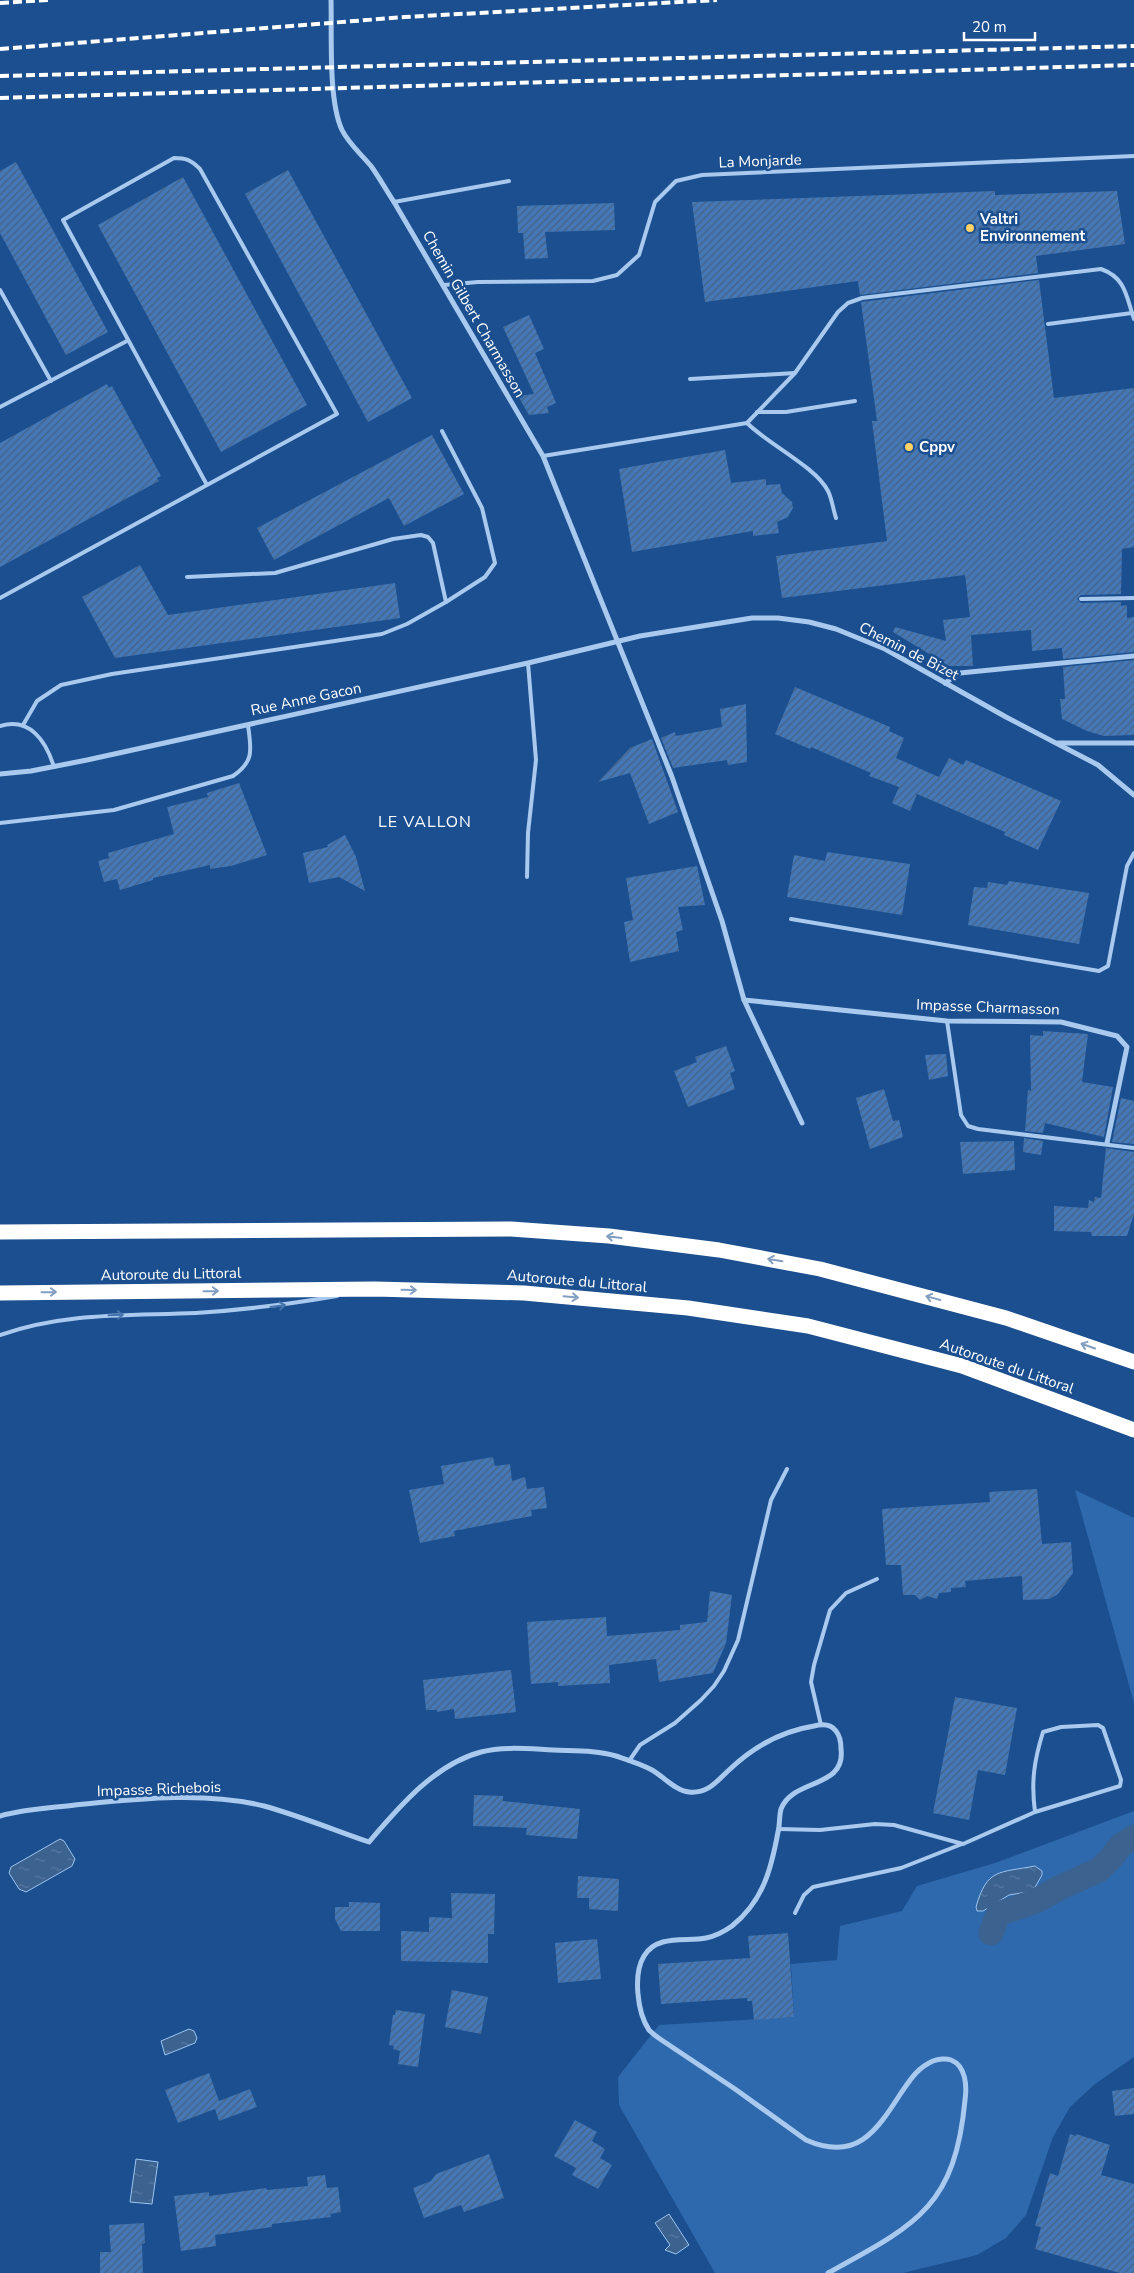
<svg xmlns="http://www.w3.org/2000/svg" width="1134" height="2273" viewBox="0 0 1134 2273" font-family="'Nunito Sans',sans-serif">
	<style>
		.green { fill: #2e69ad }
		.water { fill: url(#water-ripples); stroke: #9cc4f0 }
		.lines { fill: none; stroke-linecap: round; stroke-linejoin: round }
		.canal { stroke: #3c6290; stroke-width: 25 }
		.building { fill: url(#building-hatch) }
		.service { stroke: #a9c9ee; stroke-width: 4 }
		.minor { stroke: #a9c9ee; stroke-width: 5 }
		.motorway { stroke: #fff; stroke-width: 15 }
		.rail { stroke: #fff; stroke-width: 4; stroke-dasharray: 9 4; stroke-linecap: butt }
		.oneway { stroke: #829ec1 }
		.oneway2 { stroke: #4674ac }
		.poi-dot { fill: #ffd166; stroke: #1b4f8f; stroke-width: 2 }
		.labels { text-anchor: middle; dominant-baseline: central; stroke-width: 5; stroke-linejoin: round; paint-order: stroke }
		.street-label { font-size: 15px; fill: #fff; stroke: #1b4f8f }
		.poi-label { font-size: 15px; font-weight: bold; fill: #fff; stroke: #1b4f8f; text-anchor: start }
		.neighbourhood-label { font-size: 16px; letter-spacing: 1px; fill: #fff; stroke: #1b4f8f }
	</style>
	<defs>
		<pattern id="water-ripples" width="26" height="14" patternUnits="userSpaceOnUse" patternTransform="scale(1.25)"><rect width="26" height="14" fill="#3c6290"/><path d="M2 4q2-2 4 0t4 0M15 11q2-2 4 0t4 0" fill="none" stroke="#597aa1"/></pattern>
		<pattern id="building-hatch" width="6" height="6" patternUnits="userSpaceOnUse" patternTransform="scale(1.25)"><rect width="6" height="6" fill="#4478b7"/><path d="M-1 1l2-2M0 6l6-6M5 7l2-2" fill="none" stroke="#486282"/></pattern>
	</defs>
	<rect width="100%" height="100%" fill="#1b4f8f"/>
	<g class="green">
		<path d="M1075 1490 1134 1518V1703Z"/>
		<path d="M1134 1811V2057L1095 2084 1070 2107 1053 2137 1026 2215 1006 2238 977 2255 903 2273H715L619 2105 618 2077 659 2025 794 2017 791 1964 837 1960 840 1926 902 1911 917 1886 995 1863Z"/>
	</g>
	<g class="water">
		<path d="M60 1839 64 1841 75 1859 72 1866 26 1892 19 1889 9 1873 11 1867Z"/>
		<path d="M1035 1866 1042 1871V1875L1033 1891 1009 1895 983 1911H977L976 1907C987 1868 999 1873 1035 1866Z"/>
		<path d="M189 2029 194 2031 197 2038 195 2043 165 2055 161 2041Z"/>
		<path d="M136 2159 158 2162 152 2204 130 2202Z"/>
		<path d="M669 2214 689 2245 676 2254 665 2250 670 2245 655 2223Z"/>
	</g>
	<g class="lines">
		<path class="canal" d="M991 1933 998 1914 1036 1901 1059 1888 1099 1870 1112 1857 1120 1846 1134 1837"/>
	</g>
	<g class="building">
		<path d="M16 162 108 332 66 355 0 233V171Z"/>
		<path d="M288 170 412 398 368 422 245 194Z"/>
		<path d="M183 177 307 405 221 452 98 225Z"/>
		<path d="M995 191V195L1117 191 1125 244 1036 256 1038 273 860 295 858 281 705 302 692 202Z"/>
		<path d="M614 203 615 230 545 232 548 258 525 259 523 233H518L517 206Z"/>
		<path d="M1039 280 1054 398 1134 388V547L1122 549 1121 594 1081 595 1077 599 1081 603 1121 602V606L1127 605V618L1134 617V652L1063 659 1062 648 1032 651 1031 630 971 635 973 666H949L893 632 895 627 946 641 943 620 970 617 965 575 782 598 776 556 887 541 872 421H877L861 302Z"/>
		<path d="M529 315 544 349 535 353 556 403 547 407 549 413 529 415 518 396 534 394 503 327Z"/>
		<path d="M107 384 109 388 112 386 161 476 157 478 159 481 0 567V443Z"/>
		<path d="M432 435 464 494 404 526 389 498 274 560 257 528Z"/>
		<path d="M725 450 731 483 766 479V485L780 484 782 493 792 502 793 508 788 517 777 522 779 533 753 536V531L632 552 619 469Z"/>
		<path d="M140 565 168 615 395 583 400 618 115 658 82 597Z"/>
		<path d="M1134 660V735L1104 736 1087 731 1062 719 1060 699H1065L1063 667Z"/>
		<path d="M795 687 890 727 889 731 904 738 896 758 939 777 949 758 963 765 966 760 1061 801 1038 850 1004 835 1005 832 917 794 910 811 892 803 899 787 869 776 871 773 811 747 810 749 775 734Z"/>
		<path d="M746 704 747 762 728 765 727 760 673 768 661 738 675 732 676 736 722 727 720 709Z"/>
		<path d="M652 739 678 812 649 824 630 773 598 782 630 748Z"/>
		<path d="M239 783 267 855 231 866 210 869V865L153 878V880L120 890 117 879 104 882 98 861 109 858 108 853 174 834 167 807 208 797 207 793Z"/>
		<path d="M345 835 356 857 365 891 339 877 309 883 303 853 328 847 327 845Z"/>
		<path d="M827 852 910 864 902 915 787 897 794 855 825 861Z"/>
		<path d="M697 866 705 905 678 907 683 930 676 932 679 951 630 962 624 922 633 920 626 878Z"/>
		<path d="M1009 881 1089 893 1079 944 968 925 974 887 987 888 988 882 1007 885Z"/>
		<path d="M1043 1031 1088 1034 1082 1082 1113 1087 1104 1137 1045 1123 1043 1133 1025 1131 1028 1090 1031 1091 1030 1035 1043 1036Z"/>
		<path d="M726 1046 735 1071 730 1073 735 1089 688 1107 674 1071 697 1062 695 1057Z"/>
		<path d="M946 1054 948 1076 929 1080 925 1055Z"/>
		<path d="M884 1089 893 1121 899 1120 903 1137 870 1149 856 1098Z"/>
		<path d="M1121 1098 1134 1101V1144L1112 1142Z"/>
		<path d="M1024 1138 1043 1141 1041 1155 1023 1152Z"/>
		<path d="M1014 1141 1015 1170 963 1174 960 1142Z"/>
		<path d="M1106 1148 1134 1152V1214L1127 1236H1092L1091 1232 1054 1231V1206L1088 1208 1089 1200 1094 1202 1095 1197 1101 1198Z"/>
		<path d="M493 1457 495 1466 510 1464 512 1481 525 1477 527 1489 544 1487 547 1508 531 1510 532 1516 454 1531 455 1536 420 1543 409 1490 444 1484 441 1466Z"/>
		<path d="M1037 1489 1042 1544 1071 1542 1073 1573 1058 1594 1049 1599 1023 1600 1022 1576 965 1581 966 1587 951 1588V1592L939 1593 937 1599 927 1596 920 1600 915 1595H903L901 1565H886L882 1509 990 1502 989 1492Z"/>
		<path d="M710 1591 732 1595 726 1643 713 1673 659 1682 656 1659 609 1665 610 1683 558 1686V1682L531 1684 527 1622 606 1617 607 1636 680 1630V1625L707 1622Z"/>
		<path d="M511 1670 516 1712 455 1719 454 1709 437 1712V1710H426L423 1680Z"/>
		<path d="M955 1697 1017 1708 1005 1775 978 1770 969 1820 933 1813Z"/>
		<path d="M474 1795 503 1796V1801L580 1809 577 1839 526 1835 527 1828 473 1826Z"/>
		<path d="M578 1876 619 1879 618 1911 589 1909V1898H577Z"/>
		<path d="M451 1893 495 1894 494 1934H488V1963L401 1961V1931L429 1932V1917L452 1918Z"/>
		<path d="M349 1902 380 1903V1931H341L335 1919V1907H349Z"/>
		<path d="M788 1933 794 2017 754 2020 752 2001H747V1998L661 2004 658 1964 750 1958 748 1936Z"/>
		<path d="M597 1939 601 1979 558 1983 555 1943Z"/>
		<path d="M452 1990 488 1997 481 2034 445 2027Z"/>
		<path d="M396 2010 425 2014 418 2067 398 2064 400 2051 393 2049 394 2046 389 2045 393 2015H395Z"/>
		<path d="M209 2073 219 2101 250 2089 257 2107 219 2121 215 2109 178 2123 165 2090Z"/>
		<path d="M1134 2088V2114L1115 2116 1112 2091Z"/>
		<path d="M575 2120 597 2132 592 2141 605 2149 600 2158 612 2165 598 2189 572 2175 576 2168 554 2156Z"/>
		<path d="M1070 2134 1076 2136V2134L1110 2145 1101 2175 1134 2184V2273H1120L1035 2249 1041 2227 1035 2226 1050 2173 1058 2176Z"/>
		<path d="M489 2154 504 2198 464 2212 461 2205 424 2218 413 2188 431 2181 436 2174Z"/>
		<path d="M325 2175 327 2188 338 2187 341 2212 330 2214 331 2217 272 2224V2227L215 2235 216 2246 181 2251 174 2196 209 2192V2196L266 2188 267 2190 308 2186 307 2177Z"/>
		<path d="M144 2223 145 2243 142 2244 143 2273H100V2252H111L109 2225Z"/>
	</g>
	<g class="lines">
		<g class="service">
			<path d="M394 202 509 181"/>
			<path d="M444 285 478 282 593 281 617 275 639 255 655 202 676 181 702 175 1134 156"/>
			<path d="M0 290 51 381"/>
			<path d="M1048 324 1132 313"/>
			<path d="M690 379 795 373"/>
			<path d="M0 407 127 341"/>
			<path d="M757 412H786L855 401"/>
			<path d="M747 423C768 444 816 467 828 491 832 499 833 509 836 518"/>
			<path d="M442 431 482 508 495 563 485 577 446 602"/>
			<path d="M543 456 747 423 795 373 838 312 848 303 862 298 1101 269C1126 278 1126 296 1134 319"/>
			<path d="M0 598 207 485 63 220 174 158C186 158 191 160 200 169L337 414 207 485"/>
			<path d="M1081 599 1134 598"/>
			<path d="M23 725 37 701 61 685 112 674 382 634 407 624 446 602 433 543 428 537 421 535 393 539 275 573 187 577"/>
			<path d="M0 726C30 717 46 741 54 767"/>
			<path d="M0 823 114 810 233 776C255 761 251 749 248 725"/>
			<path d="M527 877 528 833 536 760 528 663"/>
			<path d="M791 919 1099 971 1108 966 1127 866 1134 853"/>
			<path d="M947 1021 961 1115 968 1126 978 1129 1134 1148"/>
			<path d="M0 1335C66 1312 128 1316 196 1313 244 1310 290 1304 337 1296"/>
			<path d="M821 1725 811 1682 814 1665 830 1610 846 1593 877 1579"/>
			<path d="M629 1761 640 1745 675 1723 701 1700 714 1686 724 1671 738 1640 771 1500 787 1469"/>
			<path d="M779 1829 820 1830 875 1824 894 1825 963 1844 1035 1812 1120 1786 1121 1780 1103 1728 1098 1725 1061 1727 1043 1732C1034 1761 1031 1782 1035 1812"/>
			<path d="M795 1913 804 1895 813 1887 901 1868 962 1844"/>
		</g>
		<g class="minor">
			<path d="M331 0C332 34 328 100 342 130 349 144 361 154 371 166 379 177 386 190 394 202L543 456 672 777 722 921 744 1000 802 1123"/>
			<path d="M945 683 960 673 1134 656"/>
			<path d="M1058 743H1134"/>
			<path d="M0 774 31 771 87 760 528 663 640 636 752 618H778L809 622 836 629 885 649 1006 717 1098 765 1134 795"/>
			<path d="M744 1000 947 1021 1061 1022 1117 1036 1127 1047 1107 1143"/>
			<path d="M0 1816C24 1809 50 1808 75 1805 136 1799 204 1791 264 1806 300 1816 334 1830 369 1842 399 1807 435 1764 481 1752 504 1746 530 1749 553 1750 574 1751 597 1750 616 1756 628 1760 641 1764 652 1770 664 1777 676 1791 689 1792 708 1794 717 1781 729 1770 753 1747 782 1731 814 1726 822 1724 831 1724 836 1731 840 1736 841 1743 841 1749 846 1789 793 1778 781 1809 779 1816 780 1825 778 1832 771 1870 763 1901 732 1926 725 1931 716 1936 706 1938 686 1942 657 1934 644 1956 633 1974 637 2012 649 2030 652 2033 657 2037 660 2039L735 2089 806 2140C856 2162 876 2132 901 2093 910 2080 917 2068 933 2061 938 2059 946 2058 951 2060 966 2066 967 2086 965 2100 955 2207 916 2225 828 2273"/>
		</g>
		<g class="motorway">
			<path d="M0 1232 511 1229 609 1236 719 1250 820 1269 1006 1318 1134 1362"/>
			<path d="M0 1293 375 1289 524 1293 688 1308 808 1326 962 1366 1134 1430"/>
		</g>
		<g class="rail">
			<path d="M0 3 48 0"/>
			<path d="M0 49 405 17 717 0"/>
			<path d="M0 76 1134 46"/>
			<path d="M0 98 1134 65"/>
		</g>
	</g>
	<defs><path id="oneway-shaft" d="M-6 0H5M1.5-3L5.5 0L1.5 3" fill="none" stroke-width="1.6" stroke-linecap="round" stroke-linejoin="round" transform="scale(1.25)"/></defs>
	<g class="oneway">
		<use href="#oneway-shaft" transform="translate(614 1237) rotate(-173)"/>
		<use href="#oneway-shaft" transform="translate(775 1260) rotate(-170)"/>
		<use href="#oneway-shaft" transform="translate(409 1290) rotate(1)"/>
		<use href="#oneway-shaft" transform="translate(211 1291) rotate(-1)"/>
		<use href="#oneway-shaft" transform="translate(49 1292) rotate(-1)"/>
		<use href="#oneway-shaft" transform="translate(571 1297) rotate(5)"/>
		<use href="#oneway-shaft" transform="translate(933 1298) rotate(-165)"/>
		<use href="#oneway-shaft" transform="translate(1088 1346) rotate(-161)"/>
	</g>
	<g class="oneway2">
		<use href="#oneway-shaft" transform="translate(278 1306) rotate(-7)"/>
		<use href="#oneway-shaft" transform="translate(116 1315) rotate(-2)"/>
	</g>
	<g class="poi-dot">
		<circle cx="970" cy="228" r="5"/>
		<circle cx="909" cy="447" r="5"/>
	</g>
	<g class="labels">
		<g class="street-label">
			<text transform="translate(760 161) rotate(-2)">La Monjarde</text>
			<text transform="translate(474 314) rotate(60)">Chemin Gilbert Charmasson</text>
			<text transform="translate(909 651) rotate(27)">Chemin de Bizet</text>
			<text transform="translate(306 699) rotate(-12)">Rue Anne Gacon</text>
			<text transform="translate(988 1007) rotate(2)">Impasse Charmasson</text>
			<text transform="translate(171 1274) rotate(-1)">Autoroute du Littoral</text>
			<text transform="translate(577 1281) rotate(5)">Autoroute du Littoral</text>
			<text transform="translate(1007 1366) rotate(19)">Autoroute du Littoral</text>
			<text transform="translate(159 1789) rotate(-2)">Impasse Richebois</text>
		</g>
		<g class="poi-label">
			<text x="980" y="219">Valtri<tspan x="980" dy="17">Environnement</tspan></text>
			<text x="919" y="447">Cppv</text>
		</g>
		<g class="neighbourhood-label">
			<text x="425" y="822">LE VALLON</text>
		</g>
	</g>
	<path d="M964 32v8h71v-8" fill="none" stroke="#ffffff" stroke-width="2.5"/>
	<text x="972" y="32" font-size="15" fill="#ffffff" stroke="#1b4f8f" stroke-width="4" paint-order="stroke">20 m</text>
</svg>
